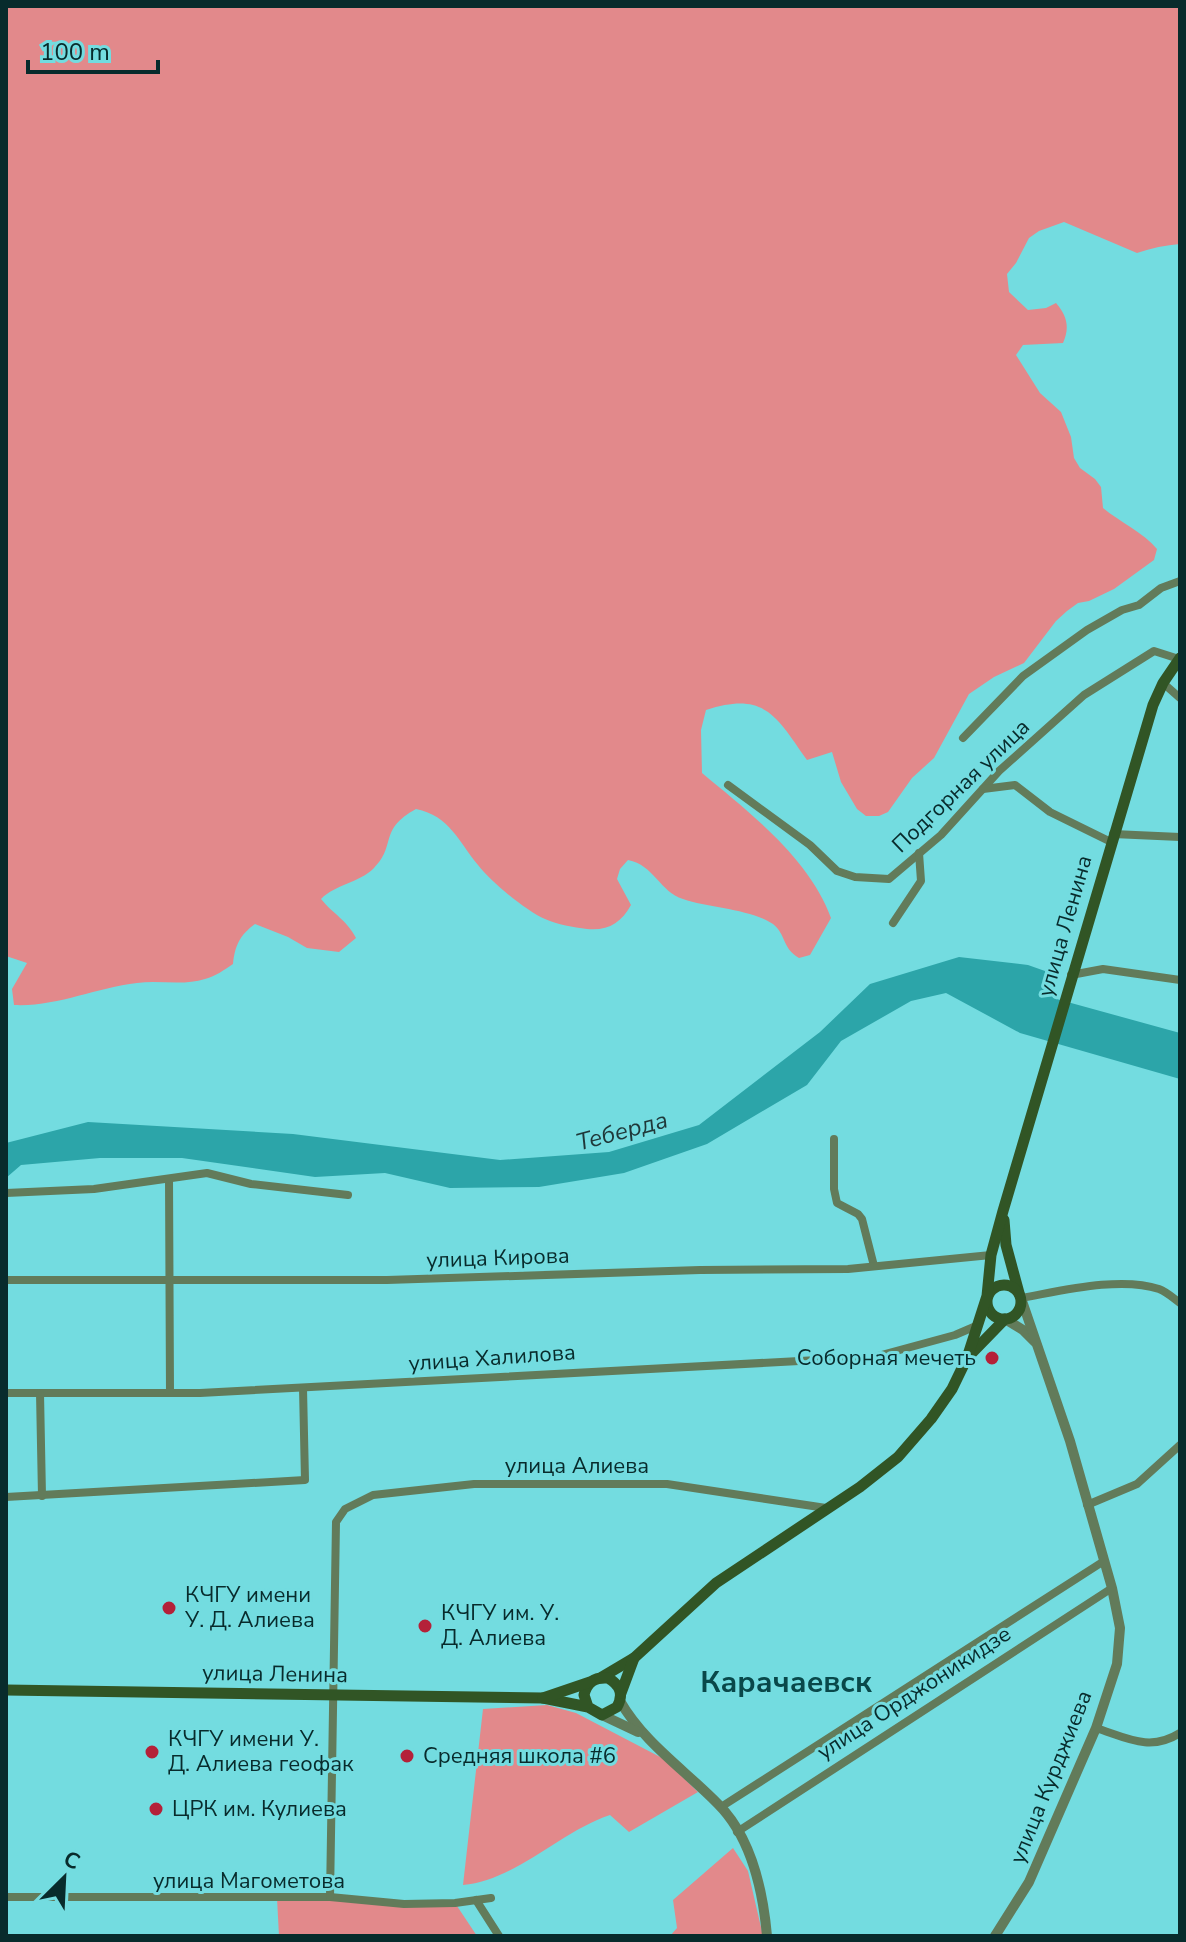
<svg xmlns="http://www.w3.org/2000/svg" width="1186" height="1942" viewBox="0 0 1186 1942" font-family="'Nunito Sans',sans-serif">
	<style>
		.green { fill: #e2898b }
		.water { fill: #2ca5a9 }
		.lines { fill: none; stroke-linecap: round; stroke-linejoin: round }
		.minor { stroke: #627b5a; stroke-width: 8 }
		.tertiary { stroke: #627b5a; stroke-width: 10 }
		.secondary { stroke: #315525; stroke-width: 11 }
		.poi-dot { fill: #b42139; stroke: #73dce0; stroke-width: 3 }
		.labels { text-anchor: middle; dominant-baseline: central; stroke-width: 6; stroke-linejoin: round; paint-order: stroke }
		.street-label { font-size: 22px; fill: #082b2c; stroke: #73dce0 }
		.poi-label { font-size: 22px; fill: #082b2c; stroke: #73dce0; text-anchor: start }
		.water-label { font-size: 24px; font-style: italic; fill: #1f3839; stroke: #73dce0 }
		.district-label { font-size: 30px; font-weight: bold; fill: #09484a; stroke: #73dce0 }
	</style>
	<rect width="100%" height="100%" fill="#73dce0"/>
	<g class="green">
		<path d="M6 6H1180V244C1166 245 1151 248 1137 253L1064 222 1039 231 1029 238 1016 263 1007 274 1009 292 1028 310 1046 308 1056 303C1067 316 1070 327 1063 343L1023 345 1016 355 1040 393 1061 412 1071 437 1074 458 1080 468 1095 479 1101 487 1103 508C1120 522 1144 533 1157 549L1154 560 1114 589 1089 601 1078 603 1067 611 1056 621 1024 663 994 677 969 694 934 758 912 778 888 812 879 816H866L857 809 841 782 832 752 807 760C776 716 765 691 706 710L701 730 702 773C749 812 810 859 831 918L810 955 799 958C782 948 786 934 773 924 751 909 709 908 683 899 660 892 654 865 628 860L620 869 617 879 631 905C621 923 608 931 587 929 573 927 558 925 545 919 526 911 490 881 478 865 458 841 450 816 416 809 378 830 397 845 374 868 359 883 336 884 321 899 334 915 346 919 356 938L339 952 307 948 288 937 255 924C240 935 235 945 233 964 224 970 216 976 205 979 184 986 159 980 137 983 95 988 56 1007 14 1005L12 989 27 963 6 956Z"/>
		<path d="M547 1705 576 1713 664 1759 698 1792 629 1832 610 1815C561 1831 515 1881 463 1885L483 1709Z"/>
		<path d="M733 1848 748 1871 763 1936H670L677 1928 673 1900Z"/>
		<path d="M277 1898 455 1903 477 1936H279Z"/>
	</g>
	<path class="water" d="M959 957 1028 965 1045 971 1053 998 1180 1033V1079L1020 1033 946 993 911 1001 841 1041 807 1085 707 1144 624 1173 539 1187 450 1188 385 1173 315 1177 182 1158H100L21 1165 6 1178V1143L88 1122 293 1134 500 1160 609 1152 699 1125 820 1032 870 984Z"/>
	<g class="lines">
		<g class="minor">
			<path d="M1163 683 1180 698"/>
			<path d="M963 738 1023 676 1087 630 1122 610 1139 605 1161 588 1180 581"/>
			<path d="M728 785 810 845 837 871 855 877 889 879 941 835 999 771 1084 695 1154 651 1179 659"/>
			<path d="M983 789 1015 785 1050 812 1111 842"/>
			<path d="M1113 834 1180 837"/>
			<path d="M893 923 921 881 919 853"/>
			<path d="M1071 975 1103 969 1180 980"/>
			<path d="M834 1139V1189L837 1203 858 1214 862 1219 874 1266"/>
			<path d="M169 1179 170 1391"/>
			<path d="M6 1193 94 1189 207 1173 251 1184 348 1195"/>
			<path d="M6 1280H387L700 1270 848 1269 991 1255"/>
			<path d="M1021 1298C1061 1291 1120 1276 1159 1289 1167 1292 1173 1298 1180 1303"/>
			<path d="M6 1393H200L874 1357 955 1335 976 1326"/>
			<path d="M40 1393 42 1496"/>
			<path d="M6 1497 305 1480 303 1388"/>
			<path d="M1087 1505 1137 1484 1180 1445"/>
			<path d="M1096 1728C1127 1738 1150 1752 1180 1733"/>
			<path d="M721 1807 1104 1561"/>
			<path d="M737 1832 1112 1588"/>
			<path d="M6 1897H330L404 1904 455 1903 491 1898"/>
			<path d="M330 1897 336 1522 345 1509 373 1495 474 1484H667L826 1508"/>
			<path d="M476 1900 499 1936"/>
		</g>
		<g class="tertiary">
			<path d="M1005 1319 1023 1330 1035 1342"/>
			<path d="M620 1701C644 1743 685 1770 718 1804 751 1837 763 1891 767 1936"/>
			<path d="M602 1715 638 1732"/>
			<path d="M995 1936 1029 1882 1096 1728 1117 1664 1120 1628 1112 1588 1070 1441 1021 1298"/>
		</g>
		<g class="secondary">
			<path d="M1004 1220 1006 1245 1019 1293"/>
			<circle cx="1004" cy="1302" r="17"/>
			<path d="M970 1355 1005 1319"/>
			<path d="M602 1677 634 1658 716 1583 860 1487 898 1457 931 1419 952 1389 967 1358 987 1296 991 1255 1003 1211 1153 705 1163 683 1180 658"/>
			<path d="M6 1690 543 1698 588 1707 602 1715 617 1707C624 1694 620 1685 608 1678 595 1677 587 1682 584 1695L588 1707"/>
			<path d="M621 1693 634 1658"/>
			<path d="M543 1698 590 1682"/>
		</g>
	</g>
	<g class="poi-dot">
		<circle cx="992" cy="1358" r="8"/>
		<circle cx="169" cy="1608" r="8"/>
		<circle cx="425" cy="1626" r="8"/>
		<circle cx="152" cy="1752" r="8"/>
		<circle cx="407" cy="1756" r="8"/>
		<circle cx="156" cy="1809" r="8"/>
	</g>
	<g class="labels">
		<g class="street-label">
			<text transform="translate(961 786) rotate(-44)">Подгорная улица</text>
			<text transform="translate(1065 926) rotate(-74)">улица Ленина</text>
			<text transform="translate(498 1258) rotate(-2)">улица Кирова</text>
			<text transform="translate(492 1358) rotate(-4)">улица Халилова</text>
			<text x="577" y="1466">улица Алиева</text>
			<text transform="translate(275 1674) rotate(1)">улица Ленина</text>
			<text transform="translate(914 1693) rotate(-33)">улица Орджоникидзе</text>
			<text transform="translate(1051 1777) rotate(-68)">улица Курджиева</text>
			<text x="249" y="1881">улица Магометова</text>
		</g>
		<g class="poi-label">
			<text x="976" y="1358" text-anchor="end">Соборная мечеть</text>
			<text x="185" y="1595">КЧГУ имени<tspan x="185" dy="25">У. Д. Алиева</tspan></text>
			<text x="441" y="1613">КЧГУ им. У.<tspan x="441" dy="25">Д. Алиева</tspan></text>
			<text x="168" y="1739">КЧГУ имени У.<tspan x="168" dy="25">Д. Алиева геофак</tspan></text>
			<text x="423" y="1756">Средняя школа #6</text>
			<text x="172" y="1809">ЦРК им. Кулиева</text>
		</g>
		<g class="water-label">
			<text transform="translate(622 1131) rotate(-15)">Теберда</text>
		</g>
		<g class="district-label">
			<text x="786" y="1682">Карачаевск</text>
		</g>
	</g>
	<rect width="1186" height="1942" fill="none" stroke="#082b2c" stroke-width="16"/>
	<g transform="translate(64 1878) rotate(24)" stroke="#73dce0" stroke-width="6" paint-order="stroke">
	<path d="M0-6L14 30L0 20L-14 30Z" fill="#082b2c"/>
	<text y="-12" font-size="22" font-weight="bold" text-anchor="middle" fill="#082b2c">С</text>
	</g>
	<path d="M28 60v12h130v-12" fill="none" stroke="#082b2c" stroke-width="4"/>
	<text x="40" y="60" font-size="24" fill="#082b2c" stroke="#73dce0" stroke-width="6" paint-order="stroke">100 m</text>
</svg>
